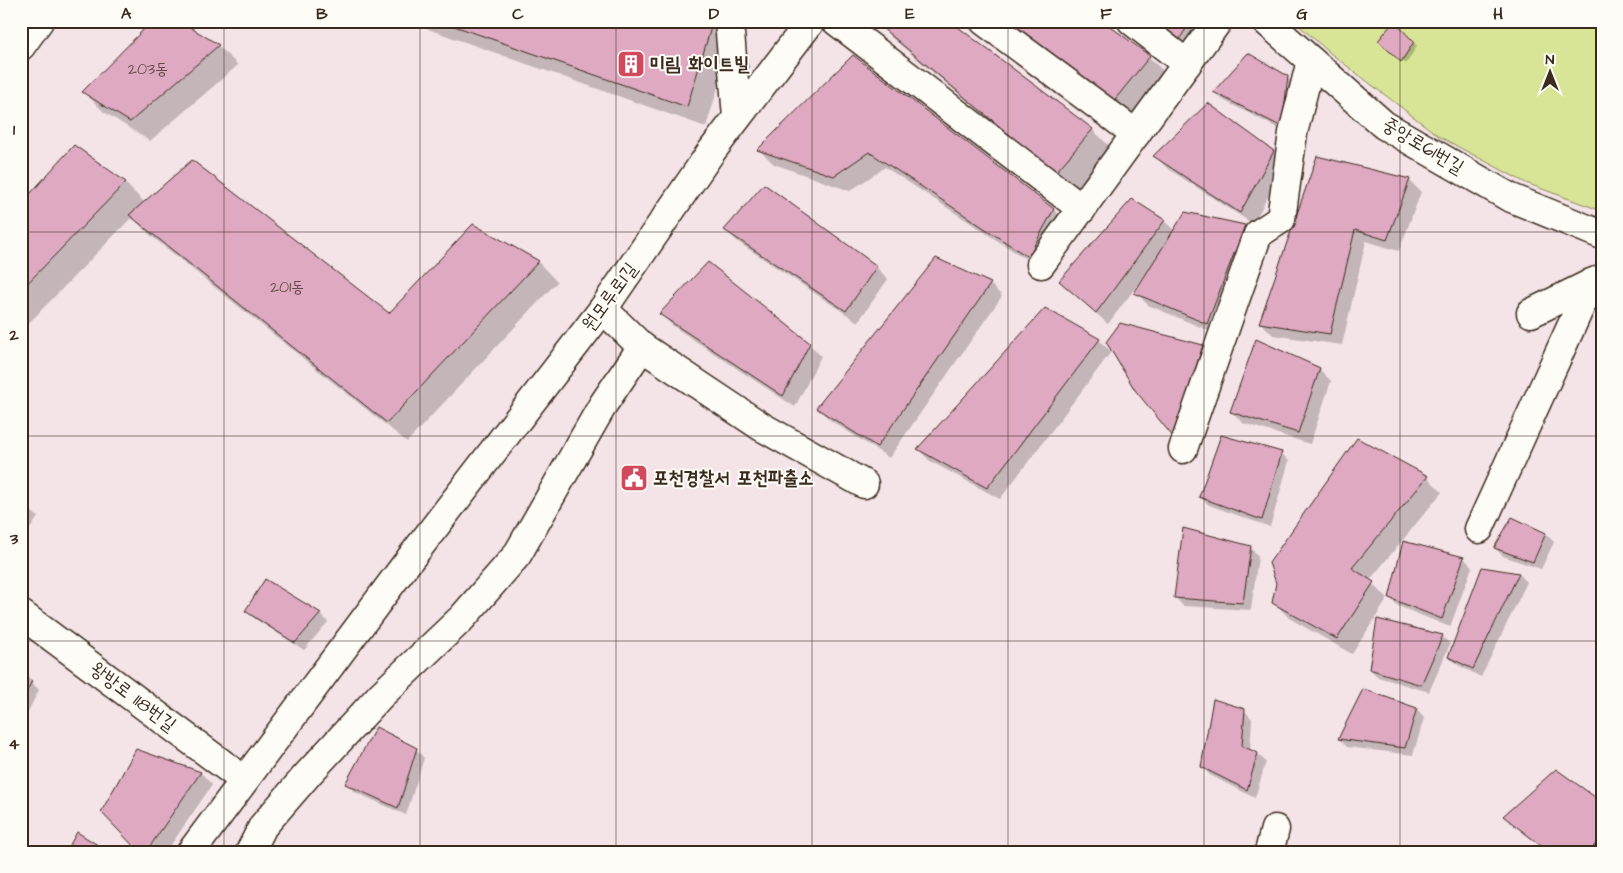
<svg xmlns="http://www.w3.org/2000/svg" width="1623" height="873" viewBox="0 0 1623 873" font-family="'Architects Daughter','Poor Story',sans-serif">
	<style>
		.green { fill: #d8e597; stroke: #8a885a }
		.shadow { fill: #0003 }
		.building { fill: #dfa9c1; stroke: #3b2a1e }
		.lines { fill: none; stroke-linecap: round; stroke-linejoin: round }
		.minor-casing { stroke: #3b2a1e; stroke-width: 31 }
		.minor { stroke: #fdfcf7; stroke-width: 28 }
		.grid { fill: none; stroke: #3b2a1e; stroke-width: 1; stroke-opacity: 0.55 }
		.labels { text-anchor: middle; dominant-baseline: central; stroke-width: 4; stroke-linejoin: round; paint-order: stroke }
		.number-label { font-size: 16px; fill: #644a47 }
		.poi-label { font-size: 19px; font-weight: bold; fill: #3b2a1e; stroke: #fdfcf7; text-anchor: start }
		.street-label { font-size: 19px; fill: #3b2a1e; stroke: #fdfcf7 }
		.neatline { fill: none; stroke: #3b2a1e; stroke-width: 2 }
		.grid-label { font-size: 16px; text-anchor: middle; font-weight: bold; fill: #3b2a1e }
	</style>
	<rect width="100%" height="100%" fill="#f4e3e7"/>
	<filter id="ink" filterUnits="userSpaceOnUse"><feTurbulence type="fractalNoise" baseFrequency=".02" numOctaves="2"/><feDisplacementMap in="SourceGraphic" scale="10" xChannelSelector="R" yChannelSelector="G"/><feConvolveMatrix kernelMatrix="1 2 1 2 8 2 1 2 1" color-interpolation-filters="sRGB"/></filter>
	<g filter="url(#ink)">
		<path class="green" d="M1294 21H1602V211L1526 183 1440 137 1330 53Z"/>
		<g class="shadow">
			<path d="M405 21H738L706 127Z"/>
			<path d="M758 21H769L763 26Z"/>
			<path d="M875 21 1092 129 1112 149 1076 192 892 38Z"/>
			<path d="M1005 21H1101L1149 57 1169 77 1132 122Z"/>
			<path d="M1146 21H1224L1197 62Z"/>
			<path d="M1394 23 1417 46 1406 64 1380 41Z"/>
			<path d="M218 46 238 65 150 141 104 112 84 92Z"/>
			<path d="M853 57 1053 209 1068 225 1044 271 885 167 850 191 774 164 759 150Z"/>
			<path d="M1287 77 1295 86 1289 134 1223 100 1215 92Z"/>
			<path d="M75 147 125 183 145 203 389 314 538 262 557 282 407 442 150 235 132 217 21 331V206Z"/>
			<path d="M1273 152 1285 164 1253 224 1167 168 1155 156Z"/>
			<path d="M1318 157 1409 180 1421 192 1399 251 1366 241 1342 345 1273 335 1261 323Z"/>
			<path d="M1164 221 1175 231 1244 226 1256 238 1219 335 1148 305 1136 293 1149 272 1148 271 1108 324 1060 281Z"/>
			<path d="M726 230 876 267 888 279 858 322 738 242Z"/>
			<path d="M990 284 1002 296 889 458 830 420 818 408Z"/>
			<path d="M1045 310 1099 340 1111 352 1000 499 930 461 918 449Z"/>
			<path d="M661 314 809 344 821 356 795 407 673 326Z"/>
			<path d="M1203 346 1214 358 1187 449 1136 389Z"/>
			<path d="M1319 369 1331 381 1310 444 1243 423 1231 411Z"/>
			<path d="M1281 453 1289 461 1270 527 1209 505 1200 497Z"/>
			<path d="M1427 477 1442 492 1369 581 1388 598 1352 654 1289 618 1274 602Z"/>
			<path d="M21 502 38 517 21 542Z"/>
			<path d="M1546 534 1554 542 1541 569 1503 556 1495 548Z"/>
			<path d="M1404 542 1464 558 1472 567 1450 627 1398 606 1390 598Z"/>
			<path d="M1250 547 1258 556 1251 610 1183 606 1175 597Z"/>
			<path d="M1483 569 1519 574 1527 582 1481 677 1458 665 1450 656Z"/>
			<path d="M265 581 320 614 328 622 304 650 255 619 247 611Z"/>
			<path d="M1442 636 1450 644 1429 692 1378 677 1370 669Z"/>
			<path d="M21 676 31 682 39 690 21 725Z"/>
			<path d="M1416 709 1424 718 1413 755 1347 747 1339 739Z"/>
			<path d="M1244 710 1252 719 1250 751 1258 754 1266 762 1255 798 1210 775 1202 767Z"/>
			<path d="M416 749 424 758 406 815 355 792 347 784Z"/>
			<path d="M136 750 201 773 212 785 166 852H140Z"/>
			<path d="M1602 803V852H1548L1516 827 1504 816Z"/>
		</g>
		<g class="building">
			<path d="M152 21H180L219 45 130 122 82 92Z"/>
			<path d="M440 21H713L687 107Z"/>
			<path d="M874 21H950L1093 129 1055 173Z"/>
			<path d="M1008 21H1103L1150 56 1112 103Z"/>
			<path d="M1150 21H1191L1177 43Z"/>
			<path d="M1394 21 1414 42 1401 62 1378 41Z"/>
			<path d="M1248 53 1288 76 1282 127 1213 92Z"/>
			<path d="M853 55 1054 209 1028 257 869 152 834 176 757 150Z"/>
			<path d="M1208 103 1274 151 1240 213 1153 156Z"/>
			<path d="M74 145 126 182 21 290V204Z"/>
			<path d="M1317 156 1410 179 1387 240 1355 230 1330 334 1259 323Z"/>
			<path d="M192 160 389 313 473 224 539 261 387 423 129 215Z"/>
			<path d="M764 184 877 266 846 311 724 230Z"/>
			<path d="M1132 199 1165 220 1096 313 1059 281Z"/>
			<path d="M1185 212 1245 225 1207 324 1134 293Z"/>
			<path d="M936 258 991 283 877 447 816 408Z"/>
			<path d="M708 262 810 343 783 396 659 314Z"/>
			<path d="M1045 308 1100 339 987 488 917 449Z"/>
			<path d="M1120 323 1203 345 1174 438 1135 390 1106 342Z"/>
			<path d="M1256 339 1320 368 1298 433 1230 412Z"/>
			<path d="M1221 435 1282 452 1262 520 1199 497Z"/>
			<path d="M1357 438 1428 476 1352 568 1374 582 1337 639 1272 603 1276 583 1269 563Z"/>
			<path d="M21 500 27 504 21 513Z"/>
			<path d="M1512 517 1546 533 1533 562 1494 548Z"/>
			<path d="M1183 528 1251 546 1243 603 1174 598Z"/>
			<path d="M1403 541 1464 557 1442 619 1389 598Z"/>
			<path d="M1482 567 1519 573 1473 669 1448 657Z"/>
			<path d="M265 579 321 613 295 643 245 611Z"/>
			<path d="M1377 619 1443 635 1421 685 1369 669Z"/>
			<path d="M21 674 32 681 21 702Z"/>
			<path d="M1363 689 1417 708 1405 748 1338 739Z"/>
			<path d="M1213 699 1245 709 1242 746 1258 753 1247 790 1201 767Z"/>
			<path d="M376 727 417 748 398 808 345 784Z"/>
			<path d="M136 749 201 772 146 852H139L101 812Z"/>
			<path d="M1556 769 1602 802V835L1590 852H1549L1503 816Z"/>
			<path d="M77 832 109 852H66Z"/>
		</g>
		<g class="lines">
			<defs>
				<g id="minor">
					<path d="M729 21 737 117"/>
					<path d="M836 21 1082 209"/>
					<path d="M984 21 1136 134"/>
					<path d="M1132 21 1187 64"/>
					<path d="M1266 21 1384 125 1509 197 1602 235"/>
					<path d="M21 46 39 21"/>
					<path d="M1041 264 1218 21"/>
					<path d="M1531 313 1596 281"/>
					<path d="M642 347 762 427 864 484"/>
					<path d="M1183 449 1258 234 1281 219 1293 133 1311 61"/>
					<path d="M1479 529 1591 283"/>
					<path d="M21 614 244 780"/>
					<path d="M191 852 403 568 603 309 711 152 811 21"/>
					<path d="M250 852 263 826 308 774 381 695 462 618 517 555 604 403 642 347 603 309"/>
					<path d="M1269 852 1275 829"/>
				</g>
			</defs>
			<use href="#minor" class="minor-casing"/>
			<use href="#minor" class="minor"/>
		</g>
	</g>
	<path class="grid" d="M224 21V852M420 21V852M616 21V852M812 21V852M1008 21V852M1204 21V852M1400 21V852M21 232H1602M21 436H1602M21 641H1602"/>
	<defs>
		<symbol id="building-square" viewBox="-11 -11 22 22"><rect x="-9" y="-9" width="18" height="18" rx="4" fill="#d1495b" stroke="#fdfcf7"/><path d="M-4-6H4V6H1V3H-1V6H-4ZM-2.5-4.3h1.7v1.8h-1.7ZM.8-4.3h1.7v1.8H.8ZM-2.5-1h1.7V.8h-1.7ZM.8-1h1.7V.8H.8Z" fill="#fff"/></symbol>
		<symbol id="civic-square" viewBox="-11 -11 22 22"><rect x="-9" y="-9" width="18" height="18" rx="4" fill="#d1495b" stroke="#fdfcf7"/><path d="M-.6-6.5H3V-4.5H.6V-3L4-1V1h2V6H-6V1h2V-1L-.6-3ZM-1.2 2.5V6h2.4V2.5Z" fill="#fff"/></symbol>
	</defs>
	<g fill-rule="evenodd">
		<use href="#building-square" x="615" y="48" width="32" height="32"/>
		<use href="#civic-square" x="618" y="462" width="32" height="32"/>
	</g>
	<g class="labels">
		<g class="number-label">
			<text x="148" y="69">203동</text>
			<text x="287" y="287">201동</text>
		</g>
		<g class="poi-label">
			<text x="650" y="64">미림 화이트빌</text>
			<text x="653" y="478">포천경찰서 포천파출소</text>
		</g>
		<g class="street-label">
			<text transform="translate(1423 146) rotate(31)">중앙로61번길</text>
			<text transform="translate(610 297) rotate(-54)">원모루로1길</text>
			<text transform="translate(133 697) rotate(37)">왕방로 118번길</text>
		</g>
	</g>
	<rect width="1623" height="873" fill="none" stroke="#fdfcf7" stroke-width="55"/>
	<g transform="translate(1550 72)" stroke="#fdfcf7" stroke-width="4" paint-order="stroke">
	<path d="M0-4L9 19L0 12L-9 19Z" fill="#3b2a1e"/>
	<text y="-8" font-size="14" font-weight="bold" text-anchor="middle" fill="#3b2a1e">N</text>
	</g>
	<rect x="28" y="28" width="1568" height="818" class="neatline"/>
	<g class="grid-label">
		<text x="126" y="19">A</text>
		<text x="322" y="19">B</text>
		<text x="518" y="19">C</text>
		<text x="714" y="19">D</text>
		<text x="910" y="19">E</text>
		<text x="1106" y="19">F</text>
		<text x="1302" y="19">G</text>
		<text x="1498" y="19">H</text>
		<text x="14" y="135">1</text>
		<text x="14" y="340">2</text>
		<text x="14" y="544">3</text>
		<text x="14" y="749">4</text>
	</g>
</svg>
